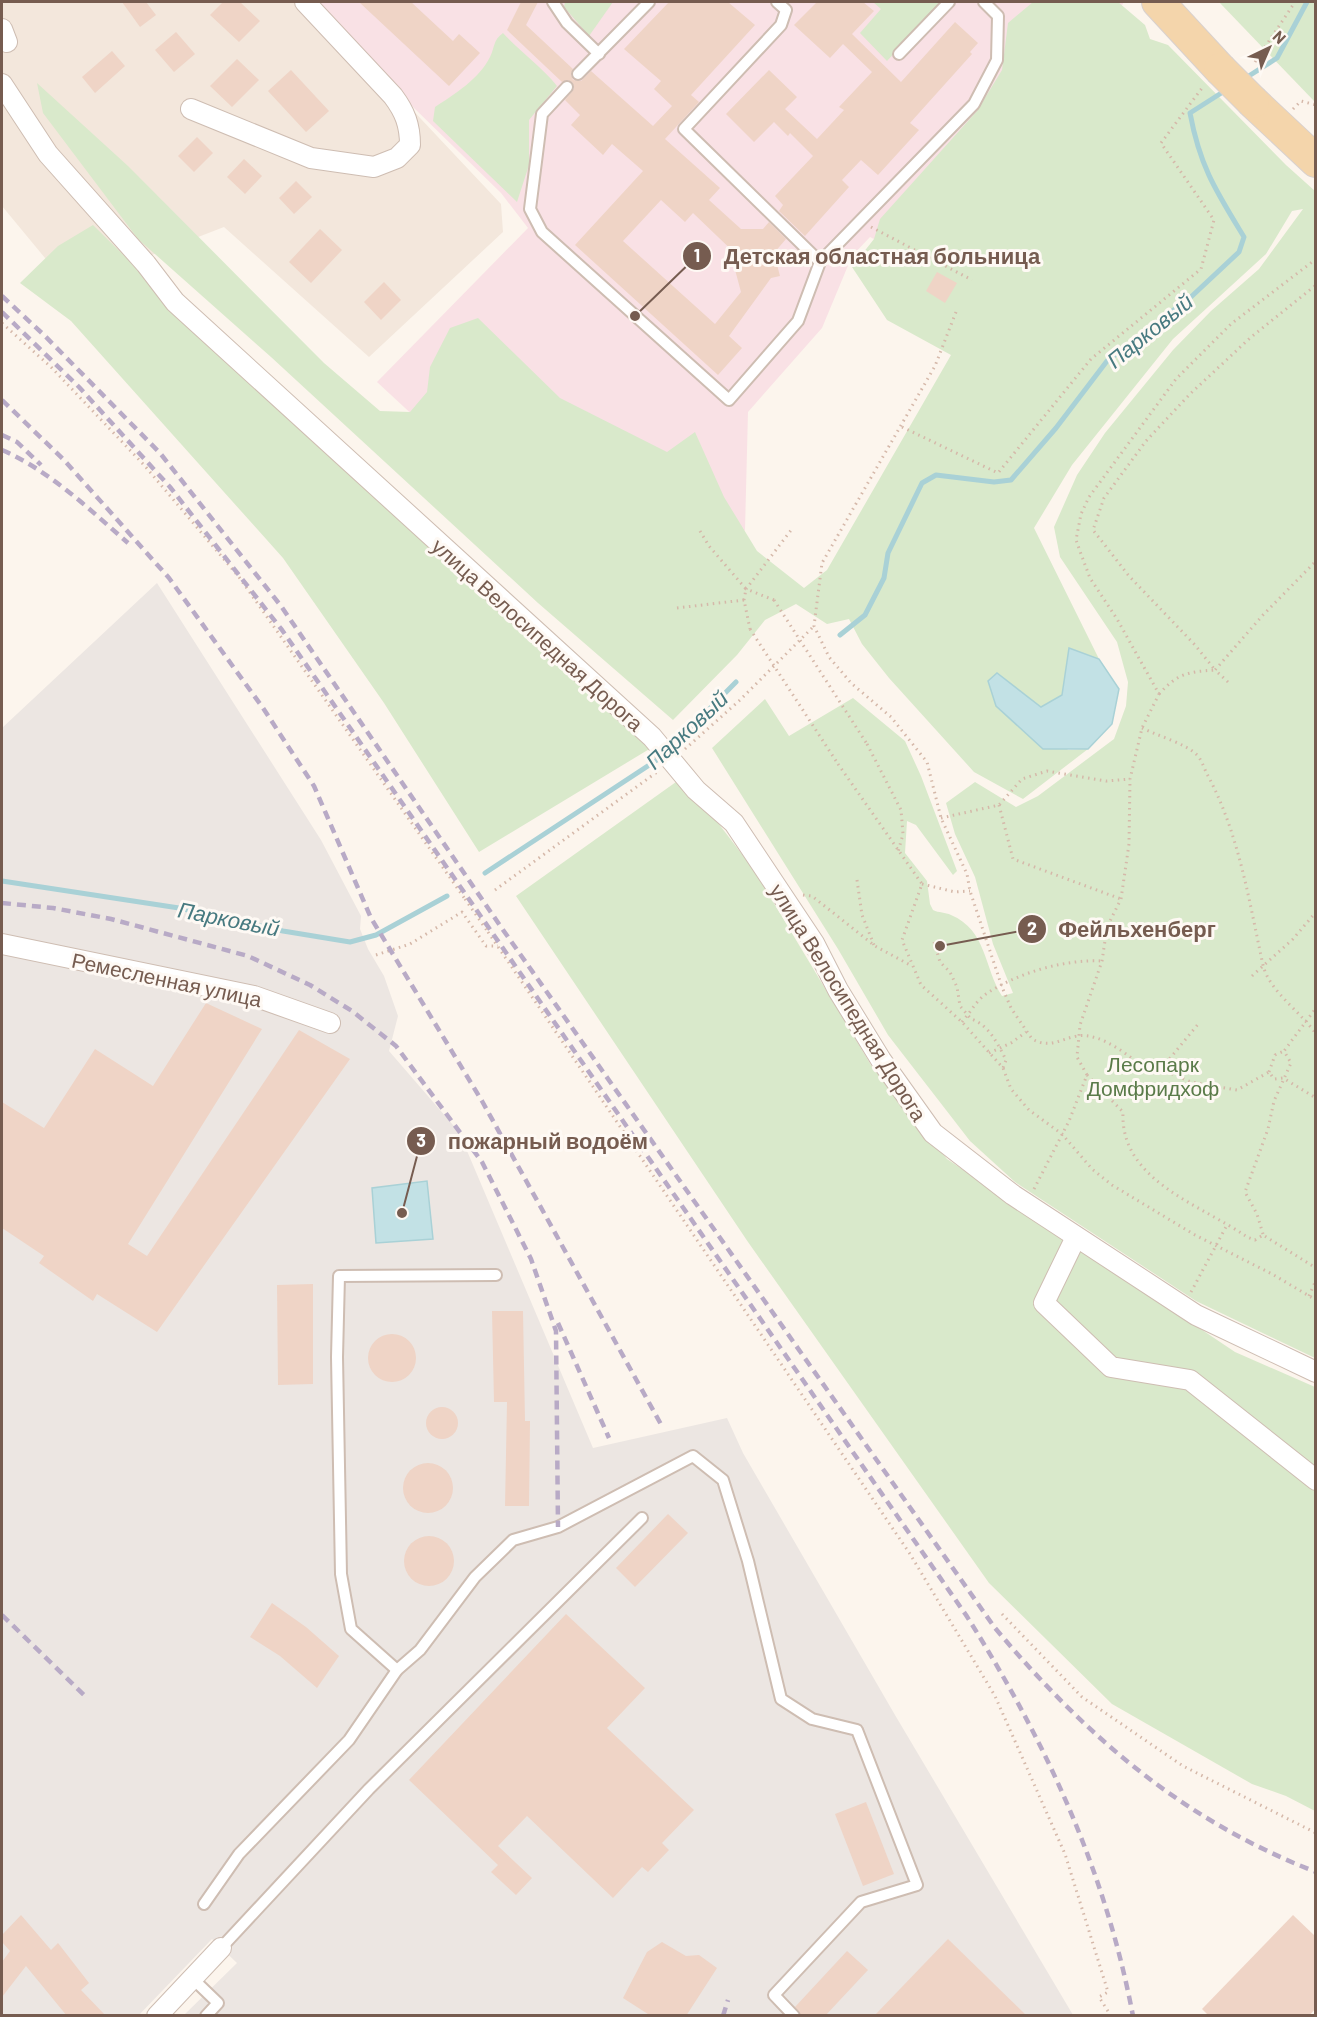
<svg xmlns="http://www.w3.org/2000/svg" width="1317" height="2017" viewBox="0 0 1317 2017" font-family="Barlow,sans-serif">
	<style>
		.residential { fill: #f3e7dc }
		.industrial { fill: #ece6e2 }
		.medical { fill: #f9e1e5 }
		.green { fill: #d9e9cb }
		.water { fill: #c2e1e5; stroke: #a9d1d6; stroke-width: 1.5 }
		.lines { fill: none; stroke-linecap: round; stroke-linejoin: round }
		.stream { stroke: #a9d1d6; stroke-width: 5 }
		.building { fill: #efd4c6; fill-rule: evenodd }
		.lane-casing { stroke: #cebdb2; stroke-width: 14 }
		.street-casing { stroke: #cebdb2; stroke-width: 22 }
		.primary-casing { stroke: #d9d1ce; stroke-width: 34 }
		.path { stroke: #d5b8a9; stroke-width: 3; stroke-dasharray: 1.5 4.5; stroke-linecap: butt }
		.lane { stroke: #fff; stroke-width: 10 }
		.street { stroke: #fff; stroke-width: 20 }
		.primary { stroke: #f4d5ab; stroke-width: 32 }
		.rail { stroke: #b8aac6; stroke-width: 4.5; stroke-dasharray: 9 6; stroke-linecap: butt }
		.primary-bridge-casing { stroke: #d9d1ce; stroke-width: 34; stroke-linecap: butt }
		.path-bridge { stroke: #d5b8a9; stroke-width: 3; stroke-dasharray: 1.5 4.5; stroke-linecap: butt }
		.primary-bridge { stroke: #f4d5ab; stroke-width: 32 }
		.labels { text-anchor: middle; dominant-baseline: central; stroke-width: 6; stroke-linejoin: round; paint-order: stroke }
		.street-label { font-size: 21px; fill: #765c50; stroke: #fef9f4 }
		.park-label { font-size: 21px; fill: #5a7b49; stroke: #fef9f4 }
		.water-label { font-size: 22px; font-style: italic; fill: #477a80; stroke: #fef9f4 }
		.leader { fill: none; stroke: #765c50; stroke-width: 2 }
		.callout-dot { fill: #765c50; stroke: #fef9f4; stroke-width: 2 }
		.mark-label { font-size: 18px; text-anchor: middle; font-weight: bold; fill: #fff }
		.callout-label { font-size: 22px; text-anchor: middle; font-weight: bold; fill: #765c50; stroke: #fef9f4; stroke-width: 6; stroke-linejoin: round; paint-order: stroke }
	</style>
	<rect width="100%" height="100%" fill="#fcf5ed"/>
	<path class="residential" d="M2 2H311L501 204 503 232 369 357 224 227 69 287 2 206Z"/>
	<path class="industrial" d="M157 583 321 840 361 916 360 929 368 949 384 976 398 1016 389 1051 459 1132 593 1448 727 1418 743 1453 895 1715 1073 2015H184L237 1963 212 1939 139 2015 2 2016V728Z"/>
	<path class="medical" d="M312 2H1124L1042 136 937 272 870 237 852 256 822 328 748 412 745 530 648 633 377 382 528 228 501 193 413 107Z"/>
	<g class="green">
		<path d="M565 2H613L589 36 564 7Z"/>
		<path d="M873 2H942L887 61 860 33 881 9Z"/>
		<path d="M1033 2H1118L1145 25 1150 39 1168 45 1286 165 1315 191V1358L1196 1301 1015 1182 970 1141 888 1035 838 949 712 748 765 699 789 736 853 698 905 741 921 776 957 871 953 875 916 825 907 821 905 853 927 881 930 904 933 910C939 913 945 912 951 915 987 930 984 968 1002 996L1013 993 993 944 975 877 955 834 946 803 975 782 1016 807 1038 796 1114 739 1126 706 1128 682 1117 642 1060 557 1054 527 1077 475 1105 433 1173 350 1211 311 1259 269 1303 209 1292 211 1266 254 1173 339 1072 465 1034 528 1099 659 1069 648 1062 695 1041 707 997 673 1068 750 1088 749 1023 799 974 772 889 678 862 644 849 619 827 624 796 604 765 620 737 655 673 720 538 603 271 357 138 239 43 113 37 83 128 166 324 363 380 411 410 412 427 392 430 367 450 328 478 318 560 398 667 452 695 432 724 497 757 551 804 588 827 570 951 355 887 320 852 267 874 239 880 219 977 111 1002 70 1008 23Z"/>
		<path d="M1219 2H1315V102Z"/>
		<path d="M503 33C520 52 541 66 557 86L529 120V165L517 202 433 121 435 107C455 94 479 79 490 57 495 47 493 40 503 33Z"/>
		<path d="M93 225 234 364 656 745 479 852 384 703 283 558 71 321 20 283 58 246Z"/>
		<path d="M683 777 754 870 871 1065 947 1159 1235 1352 1315 1387V1811L1286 1796 1252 1784 1112 1704 989 1583 748 1242 516 896Z"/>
	</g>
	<g class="water">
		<path d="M1069 648 1099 659 1119 689 1112 724 1088 749H1043L996 706 988 681 997 673 1041 707 1062 695Z"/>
		<path d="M427 1181 433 1239 376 1243 372 1188Z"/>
	</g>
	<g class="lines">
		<g class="stream">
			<path d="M1244 79 1277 58 1307 2"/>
			<path d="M840 635 865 615 884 578 888 553 922 483 936 475 994 482 1011 480 1056 428 1107 361 1192 296 1239 252 1244 237C1216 191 1200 167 1190 113L1226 90"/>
			<path d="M485 873 663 756 736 682"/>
			<path d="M2 881 179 908 283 931 350 942 376 935 447 896"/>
		</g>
	</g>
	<g class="building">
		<path d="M122 2H146L156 15 140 27Z"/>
		<path d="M223 2H240L260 21 239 42 210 15Z"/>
		<path d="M359 2H411L453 41 459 34 480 53 449 86Z"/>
		<path d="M521 2H538L526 25 573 69 571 75 573 80 581 81 591 71 653 126 672 106 654 89 661 81 624 49 669 2H728L755 25 691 95 699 102 665 139 720 188 709 200 741 229H763L769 222 786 239 774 253 780 276 771 278 729 336 742 348 718 375 575 245 643 171 612 144 603 155 571 125 580 115 565 100 574 89 572 82 568 80 562 82 507 30ZM661 200 685 222 693 213 741 259 734 266 741 292 715 324 623 241Z"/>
		<path d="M817 2H863L874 11 852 34 901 82 955 22 978 43 970 52 972 54 910 123 919 130 878 175 861 160 842 180 849 187 805 236 779 211 783 205 775 196 813 156 790 133 788 136 774 122 754 142 726 114 769 70 797 97 785 109 817 139 844 110 839 107 872 72 843 44 830 58 794 25Z"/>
		<path d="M176 32 195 54 174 72 155 50Z"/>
		<path d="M112 51 125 66 95 93 82 77Z"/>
		<path d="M237 59 259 80 232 107 210 86Z"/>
		<path d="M291 70 329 111 306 132 268 91Z"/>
		<path d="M197 137 213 153 194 172 178 156Z"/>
		<path d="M244 159 262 176 245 194 227 177Z"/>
		<path d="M296 181 312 197 294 214 279 198Z"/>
		<path d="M320 229 342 250 311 283 289 262Z"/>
		<path d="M937 272 957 283 945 303 926 291Z"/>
		<path d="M384 282 401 300 381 320 364 302Z"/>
		<path d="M206 1003 262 1029 128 1244 147 1256 299 1030 350 1059 157 1332 97 1294 93 1301 39 1263 44 1256 2 1228V1102L44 1128 95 1049 153 1086Z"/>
		<path d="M313 1284V1384L278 1385 277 1285Z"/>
		<path d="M492 1311H523L525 1421H530L529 1506H505L507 1402H494Z"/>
		<circle cx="392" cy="1358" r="24"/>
		<circle cx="442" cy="1423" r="16"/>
		<circle cx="428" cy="1488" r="25"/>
		<path d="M668 1514 688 1533 635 1587 616 1568Z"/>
		<circle cx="429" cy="1561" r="25"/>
		<path d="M272 1603 306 1627 339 1656 317 1688 280 1656 250 1637Z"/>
		<path d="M566 1614 645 1688 607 1728 694 1810 662 1843 669 1850 648 1872 642 1867 613 1898 527 1816 498 1846 532 1878 516 1895 491 1872 498 1865 409 1780Z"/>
		<path d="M866 1802 894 1874 863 1886 835 1814Z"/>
		<path d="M21 1915 51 1950 58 1943 89 1983 81 1990 106 2016H67L26 1966 2 1997V1962L10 1951 2 1942V1935Z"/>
		<path d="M1293 1915 1316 1937V2008L1309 2016H1209L1202 2009Z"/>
		<path d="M948 1939 1027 2016H874Z"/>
		<path d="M662 1942 686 1956 699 1955 717 1968 686 2016H651L623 1998 647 1952Z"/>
		<path d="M847 1951 868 1970 825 2016H801L795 2007Z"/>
	</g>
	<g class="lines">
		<defs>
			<g id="lane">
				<path d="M553 2 567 23 599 54"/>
				<path d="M777 2 786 10 781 25 684 129 820 262"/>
				<path d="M899 54 949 2"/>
				<path d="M578 74 649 2"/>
				<path d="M567 87 542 114 530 209 542 232 729 400 798 321 820 262 974 104 997 60 998 16 984 2"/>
				<path d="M397 1670 351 1629 341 1574 337 1357 339 1276 496 1275"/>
				<path d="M204 1904 239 1854 349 1740 397 1670 420 1650 475 1577 513 1540 558 1527 693 1456 723 1480 748 1561 781 1699 812 1719 857 1730 917 1885 861 1902 774 1995 794 2016"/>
				<path d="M221 1948 369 1789 642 1518"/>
				<path d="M192 1978 218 2003 206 2016"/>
			</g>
			<g id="street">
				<path d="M2 29 7 42"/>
				<path d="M2 84 48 154 146 264 175 302 652 737 696 790 734 823 814 943 838 990 881 1060 933 1133 1013 1195 1196 1315 1316 1372"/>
				<path d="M191 109 311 158 374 167 397 158 410 145C410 125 405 112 393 96L305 2"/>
				<path d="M2 944 254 996 330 1023"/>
				<path d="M1076 1237 1044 1303 1111 1367 1190 1380 1316 1480"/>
				<path d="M157 2016 221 1948"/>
			</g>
			<g id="primary">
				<path d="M1158 2 1220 69"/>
				<path d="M1253 102 1316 161"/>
			</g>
		</defs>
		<use href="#lane" class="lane-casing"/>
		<use href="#street" class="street-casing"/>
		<use href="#primary" class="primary-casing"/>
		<g class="path">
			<path d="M1255 62 1295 2"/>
			<path d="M1293 109 1301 101 1316 105"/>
			<path d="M871 227 972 280"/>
			<path d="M956 312 935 366 822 563 814 626 829 657 851 683 891 717 927 762 941 818 967 874 970 891 1002 987 1011 1008 1032 1039C1050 1049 1060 1039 1077 1036 1102 1032 1131 1058 1149 1071L1161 1069 1191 1082 1237 1090 1269 1072 1274 1079 1283 1078 1316 1098"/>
			<path d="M2 323 51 367 144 465 239 577 465 899"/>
			<path d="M902 427 998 473 1091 359 1201 269 1214 220 1161 143 1202 88"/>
			<path d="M700 531 709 546 746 589 744 600 750 629"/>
			<path d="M774 600 746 589 792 529"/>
			<path d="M677 608 744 600"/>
			<path d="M1228 682 1215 670 1263 615 1316 561"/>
			<path d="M1159 694C1178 673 1188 672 1215 670L1195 645 1129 576 1093 530 1104 498 1146 441 1190 394 1250 338 1316 285"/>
			<path d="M1142 728C1156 735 1186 744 1196 754 1201 758 1204 768 1207 774 1239 833 1249 901 1263 965 1269 991 1301 1012 1316 1034"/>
			<path d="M867 744 901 810 903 834 898 852"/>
			<path d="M685 749 740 700 814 626"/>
			<path d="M838 764 922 884 902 940 921 985 962 1022 1003 1068 1011 1089 1029 1110 1062 1134 1092 1169 1112 1185 1195 1235 1272 1274 1316 1300"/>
			<path d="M999 805 1013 859 1121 899"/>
			<path d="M941 818 999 805 1022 779 1047 771 1106 781 1130 779"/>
			<path d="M857 880 862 915 874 945"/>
			<path d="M922 884 955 892 970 891"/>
			<path d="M495 890 657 772"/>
			<path d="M803 895 812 896 875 946 912 966"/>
			<path d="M488 932 910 1554 995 1696 1065 1854 1108 1992 1099 1997 1111 2016"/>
			<path d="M934 942 940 962 950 972 957 987 960 1006 971 1019C988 1024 998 1044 1006 1060L1003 1068"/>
			<path d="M376 955 410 944 462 912 486 946H498"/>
			<path d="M1252 976 1293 939 1316 912"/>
			<path d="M962 1022C970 1013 976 1001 986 994 1017 973 1065 959 1102 961"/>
			<path d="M989 1053 1011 1043 1026 1032"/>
			<path d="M1162 1068 1199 1023"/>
			<path d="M1269 1072 1275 1055 1284 1051"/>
			<path d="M1087 1075 1123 1112C1120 1181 1200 1204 1247 1237L1255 1240 1263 1235 1316 1268"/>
			<path d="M1034 1189 1069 1121 1087 1075 1077 1057 1080 1025 1102 961 1107 927 1121 899 1129 844 1130 779 1142 728 1159 694 1117 619 1090 578 1081 554 1076 540 1081 514 1089 497 1176 379 1231 324 1316 259"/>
			<path d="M1263 1234 1257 1214 1245 1192 1268 1129 1274 1101 1291 1063 1284 1051 1316 1008"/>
			<path d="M1191 1292 1227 1225"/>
			<path d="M1309 1296 1316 1280"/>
			<path d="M1002 1614 1082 1697 1183 1766 1316 1833"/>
		</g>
		<use href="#lane" class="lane"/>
		<use href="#street" class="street"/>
		<use href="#primary" class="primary"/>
		<g class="rail">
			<path d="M2 296 44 335 160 453 281 606 501 927 995 1628C1086 1736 1182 1820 1316 1872"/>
			<path d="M2 312 79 387 170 487 282 630 966 1615C1045 1740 1105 1869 1133 2016"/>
			<path d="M2 400 64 460 169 578 263 708 314 786 371 918 482 1101 663 1428"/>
			<path d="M2 435 17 442 41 465"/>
			<path d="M2 450C50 471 89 509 128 543"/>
			<path d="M2 903 53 908 111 919 248 956 310 985 352 1011 396 1046 482 1162 531 1259 556 1331 558 1527"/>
			<path d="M558 1323 609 1438"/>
			<path d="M2 1615 85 1696"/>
			<path d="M723 2016 728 2000"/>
		</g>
		<defs>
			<path id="primary-bridge" d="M1220 69 1253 102"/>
		</defs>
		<use href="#primary-bridge" class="primary-bridge-casing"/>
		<g class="path-bridge">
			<path d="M774 600 867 744"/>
			<path d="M750 629 838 764"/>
			<path d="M465 899 488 932"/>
		</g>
		<use href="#primary-bridge" class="primary-bridge"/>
	</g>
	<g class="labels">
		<g class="street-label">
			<text transform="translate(538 634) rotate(42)">улица Велосипедная Дорога</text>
			<text transform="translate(167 979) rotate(12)">Ремесленная улица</text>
			<text transform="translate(849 1002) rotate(58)">улица Велосипедная Дорога</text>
		</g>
		<g class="park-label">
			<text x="1153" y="1063">Лесопарк<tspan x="1153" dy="24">Домфридхоф</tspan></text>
		</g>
		<g class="water-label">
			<text transform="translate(1149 330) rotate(-39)">Парковый</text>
			<text transform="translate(686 729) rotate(-43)">Парковый</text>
			<text transform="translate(229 918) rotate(11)">Парковый</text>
		</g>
	</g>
	<path class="leader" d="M635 316L697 256M940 946L1032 929M402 1213L421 1141"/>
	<g class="callout-dot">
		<circle cx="635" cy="316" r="6"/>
		<circle cx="940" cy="946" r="6"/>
		<circle cx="402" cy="1213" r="6"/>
		<circle cx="697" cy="256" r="15"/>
		<circle cx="1032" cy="929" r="15"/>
		<circle cx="421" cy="1141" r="15"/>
	</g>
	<g class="mark-label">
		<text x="697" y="262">1</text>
		<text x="1032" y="935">2</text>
		<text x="421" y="1147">3</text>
	</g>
	<g class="callout-label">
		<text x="882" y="264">Детская областная больница</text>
		<text x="1137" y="937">Фейльхенберг</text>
		<text x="548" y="1149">пожарный водоём</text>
	</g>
	<rect width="1317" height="2017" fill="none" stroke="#765c50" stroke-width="6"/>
	<g transform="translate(1269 48) rotate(44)" stroke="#fef9f4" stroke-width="4.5" paint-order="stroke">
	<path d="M0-4.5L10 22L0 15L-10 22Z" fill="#765c50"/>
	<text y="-9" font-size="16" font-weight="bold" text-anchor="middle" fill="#765c50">N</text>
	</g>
</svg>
